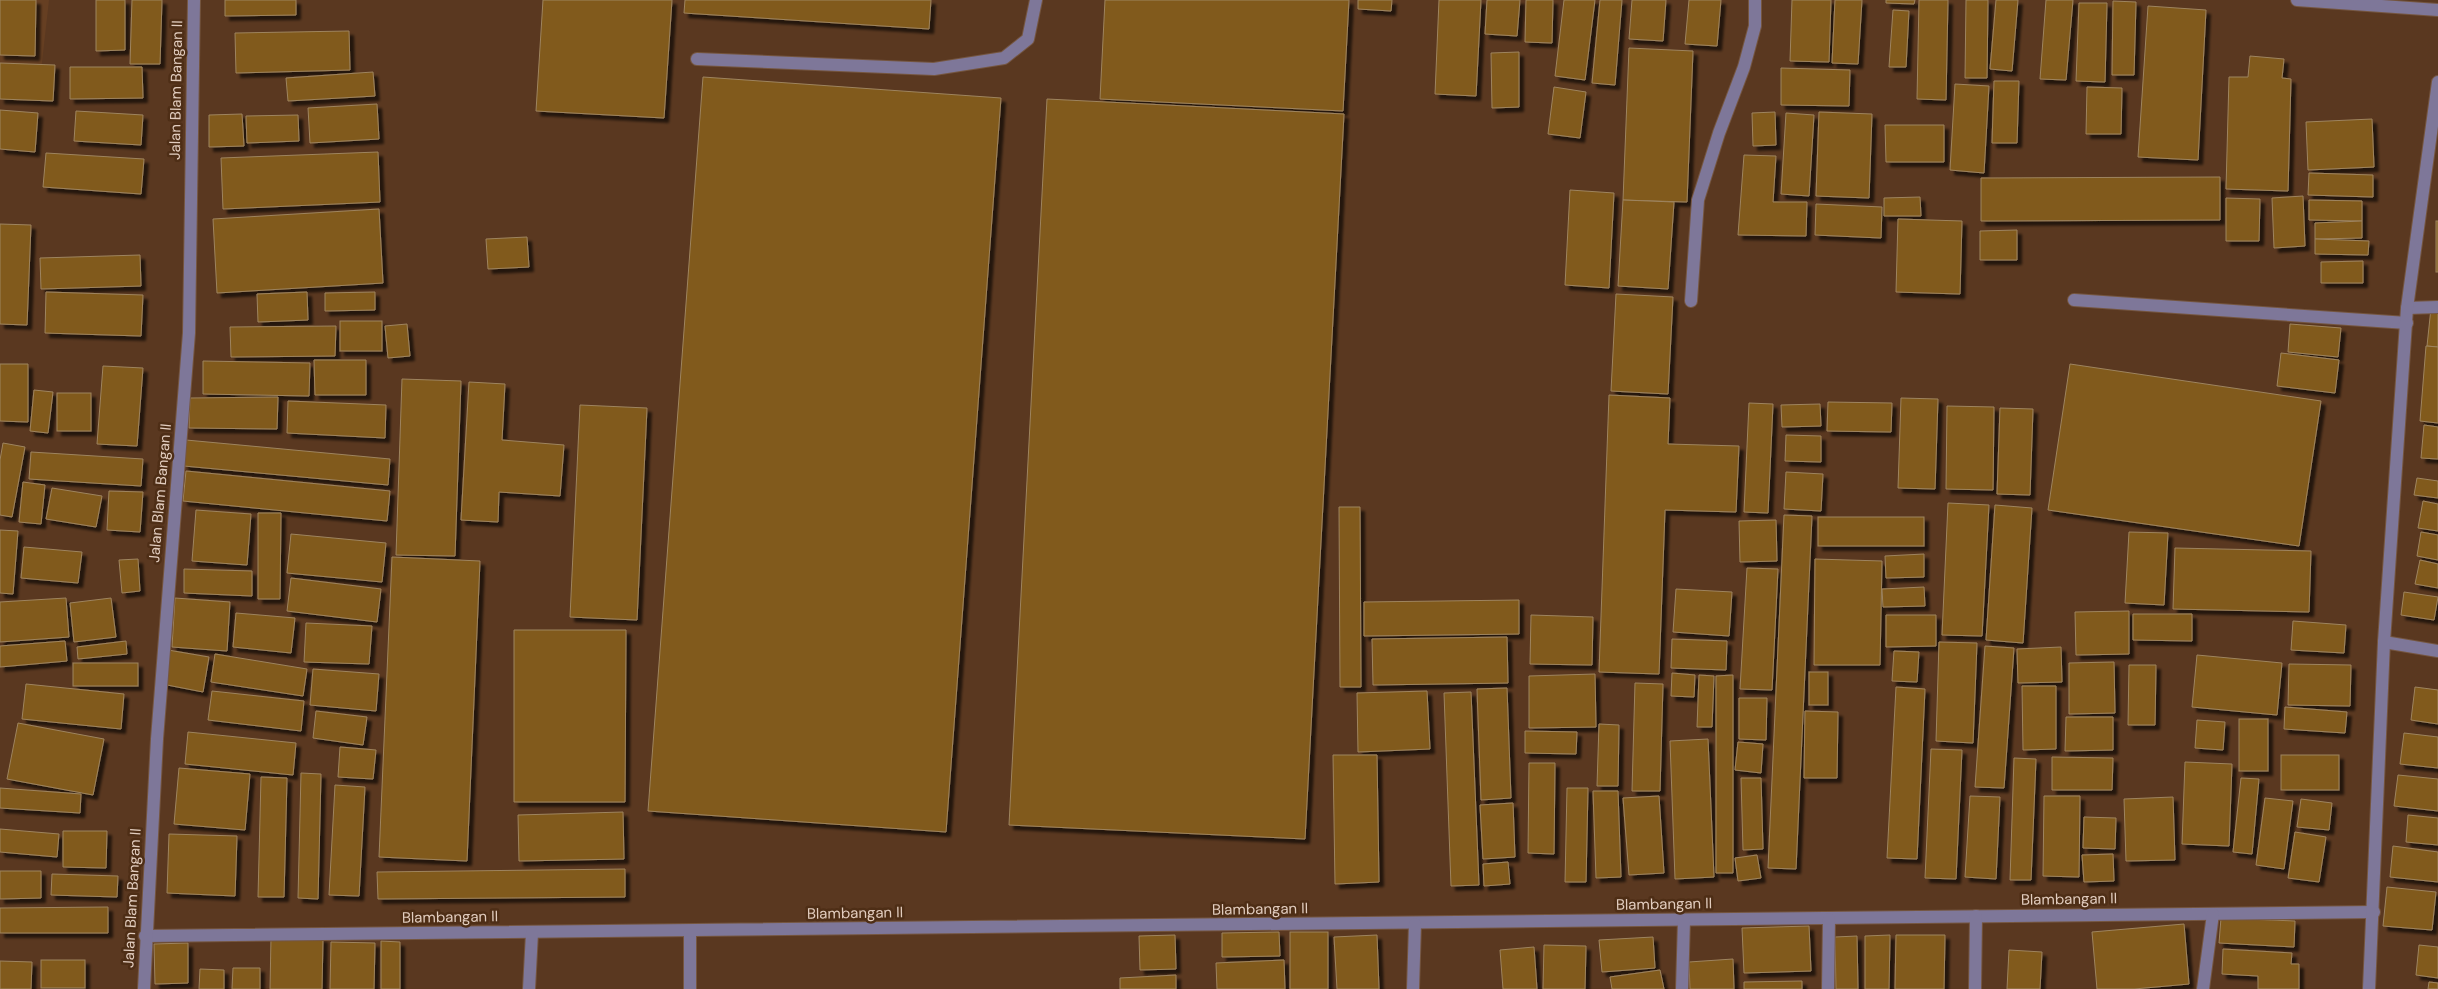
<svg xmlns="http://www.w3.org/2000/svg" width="2438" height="989" viewBox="0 0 2438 989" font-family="'DM Sans',sans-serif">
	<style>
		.built { fill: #663f22 }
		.building { fill: #815a1a; stroke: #9e845f; filter: url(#shadow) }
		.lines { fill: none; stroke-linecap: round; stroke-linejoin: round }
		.minor-casing { stroke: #755640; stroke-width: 14 }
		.minor { stroke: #7e7799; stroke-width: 12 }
		.labels { text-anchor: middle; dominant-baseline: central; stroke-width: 5; stroke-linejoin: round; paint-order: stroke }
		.street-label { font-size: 15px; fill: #e2cdbf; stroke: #4e2e16 }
	</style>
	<defs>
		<filter id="shadow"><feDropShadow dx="4.5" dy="4.5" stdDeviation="1" flood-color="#0009"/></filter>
	</defs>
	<rect width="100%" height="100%" fill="#5a3820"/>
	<path class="built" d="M0 0H49L40 80 0 79Z"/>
	<g class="building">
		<path d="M0 0H36L35 56 0 55Z"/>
		<path d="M96 0H125V50L96 51Z"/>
		<path d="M132 0H162L160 64H130Z"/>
		<path d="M225 0H296V15L225 16Z"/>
		<path d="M543 0H672L664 118 536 111Z"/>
		<path d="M685 0H931L929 29 684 13Z"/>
		<path d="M1105 0H1349L1343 111 1100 99Z"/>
		<path d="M1358 0H1392L1391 11 1358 9Z"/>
		<path d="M1439 0H1481L1476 96 1435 94Z"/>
		<path d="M1487 0H1520L1517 36 1485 34Z"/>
		<path d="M1526 0H1553L1552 43 1525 42Z"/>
		<path d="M1564 0H1595L1585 80 1555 76Z"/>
		<path d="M1600 0H1622L1615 85 1592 83Z"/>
		<path d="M1632 0H1666L1663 41 1629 39Z"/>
		<path d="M1689 0H1721L1717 46 1685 44Z"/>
		<path d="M1792 0H1831L1829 62 1790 61Z"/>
		<path d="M1835 0H1862L1858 64 1832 63Z"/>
		<path d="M1886 0H1915L1914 4 1886 3Z"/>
		<path d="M1919 0H1948L1946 100 1917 99Z"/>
		<path d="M1966 0H1988L1987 78H1965Z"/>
		<path d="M1996 0H2018L2012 71 1990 69Z"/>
		<path d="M2046 0H2073L2066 80 2040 79Z"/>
		<path d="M2113 1 2136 2 2134 75H2112Z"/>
		<path d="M2079 3H2107L2105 82 2076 81Z"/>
		<path d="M2148 6 2206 10 2198 160 2138 157Z"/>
		<path d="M1893 10 1909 11 1906 67H1889Z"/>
		<path d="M349 31 350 70 236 73 235 33Z"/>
		<path d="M1629 48 1693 51 1687 202 1623 200Z"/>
		<path d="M1519 52V107L1492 108 1491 53Z"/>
		<path d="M2250 56 2284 59 2282 78 2291 79 2288 191 2226 189 2229 77H2248Z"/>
		<path d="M0 63 55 65 53 101 0 99Z"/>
		<path d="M70 67H142L143 98 70 99Z"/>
		<path d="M1781 68 1850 70 1849 106 1781 105Z"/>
		<path d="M373 72 375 96 288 101 286 78Z"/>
		<path d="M703 77 1001 98 946 832 648 811Z"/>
		<path d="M1994 81H2019L2017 143H1992Z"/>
		<path d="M1955 84 1989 86 1984 173 1950 170Z"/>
		<path d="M1554 87 1586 92 1580 138 1548 134Z"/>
		<path d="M2087 87 2122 88 2121 134H2086Z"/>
		<path d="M1047 99 1344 114 1305 839 1009 825Z"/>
		<path d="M377 104 379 139 310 143 308 108Z"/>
		<path d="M0 110 38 113 35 152 0 149Z"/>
		<path d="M76 111 143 115 141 145 74 141Z"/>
		<path d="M1775 112 1776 145 1753 146 1752 113Z"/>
		<path d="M1819 112 1872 114 1869 198 1816 196Z"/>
		<path d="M1786 113 1814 115 1809 196 1781 194Z"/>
		<path d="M242 114 244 146 209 147V115Z"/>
		<path d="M298 115 299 141 247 143 246 116Z"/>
		<path d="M2372 119 2374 167 2308 170 2306 122Z"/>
		<path d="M1885 125H1944V162H1886Z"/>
		<path d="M378 152 380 202 223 209 221 158Z"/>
		<path d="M46 153 144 159 141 194 43 187Z"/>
		<path d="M1744 155 1776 156 1773 202H1807L1806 236 1738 235Z"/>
		<path d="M2309 173 2373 175V197L2308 195Z"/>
		<path d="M2220 177V220L1981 221V178Z"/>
		<path d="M1570 190 1614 193 1609 288 1565 285Z"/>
		<path d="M2303 196 2305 246 2274 248 2272 198Z"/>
		<path d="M1920 197 1921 216H1884V198Z"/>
		<path d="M2226 198 2260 199 2259 241H2226Z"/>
		<path d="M1623 200 1674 202 1668 289 1618 286Z"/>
		<path d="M2309 200 2362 201V221L2309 220Z"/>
		<path d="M1816 204 1882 207 1881 238 1815 235Z"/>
		<path d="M379 209 383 283 217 293 213 219Z"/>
		<path d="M1898 219 1962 221 1960 294 1896 292Z"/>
		<path d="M2362 221V238L2315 239V223Z"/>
		<rect x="2436" y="221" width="2" height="51"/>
		<path d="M0 224 31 225 27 325 0 324Z"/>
		<path d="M2017 230V260H1980V231Z"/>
		<path d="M527 237 529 267 488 269 486 239Z"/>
		<path d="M2315 239 2369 241 2368 255 2315 254Z"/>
		<path d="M140 255 141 286 41 289 40 258Z"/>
		<path d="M2363 261V283H2321V262Z"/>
		<path d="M46 292 143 295 141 336 45 333Z"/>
		<path d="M307 292 308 320 258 322 257 294Z"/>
		<path d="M375 292V310L325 311V293Z"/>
		<path d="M1616 294 1673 297 1668 394 1611 391Z"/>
		<path d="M2431 308 2438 309V347L2427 346Z"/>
		<rect x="340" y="321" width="42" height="30"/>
		<path d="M407 324 410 356 388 358 385 326Z"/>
		<path d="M2290 324 2341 328 2338 357 2288 352Z"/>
		<path d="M336 326 335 356 231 357 230 327Z"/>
		<path d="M2426 346 2438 347V423L2420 421Z"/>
		<path d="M2281 353 2339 360 2335 393 2277 386Z"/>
		<path d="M314 360H366V395H315Z"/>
		<path d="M203 361 310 363 309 396 203 394Z"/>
		<path d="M0 364H28V422L0 421Z"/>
		<path d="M2070 364 2321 401 2299 546 2048 510Z"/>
		<path d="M103 366 143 368 137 446 97 444Z"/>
		<path d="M402 379 461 381 455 556 396 555Z"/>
		<path d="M469 382 505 384 502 440 564 445 560 496 499 492 498 522 461 520Z"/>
		<path d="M34 390 53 392 48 433 30 431Z"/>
		<rect x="57" y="393" width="34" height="38"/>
		<path d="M1609 395 1670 398 1668 444 1739 446 1736 512 1665 510 1659 674 1599 672Z"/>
		<path d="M278 397 277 429 189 428 190 398Z"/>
		<path d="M1901 398 1938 399 1935 489 1898 488Z"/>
		<path d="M288 401 386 405 385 438 287 433Z"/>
		<path d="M1828 402 1892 403 1891 432 1827 431Z"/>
		<path d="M1749 403 1773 404 1768 513 1744 512Z"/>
		<path d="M1820 404 1821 426 1782 427 1781 405Z"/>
		<path d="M580 405 647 408 637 620 570 617Z"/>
		<path d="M1947 406 1994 407 1993 490 1946 489Z"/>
		<path d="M2000 408 2033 409 2030 495 1997 494Z"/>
		<path d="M2424 425 2438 427V459L2421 458Z"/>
		<path d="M1786 435 1821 436V462L1785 461Z"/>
		<path d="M186 440 390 459 388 485 184 466Z"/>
		<path d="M3 443 25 447 12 517 0 515V460Z"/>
		<path d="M31 452 143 459 141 486 29 479Z"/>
		<path d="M186 471 390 491 387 521 183 501Z"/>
		<path d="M1786 472 1823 474 1821 511 1784 509Z"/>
		<path d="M2417 478 2438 481V498L2414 495Z"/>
		<path d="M23 482 45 485 41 524 19 522Z"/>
		<path d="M52 488 102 496 96 527 46 519Z"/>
		<path d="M109 491 143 492 140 532 107 530Z"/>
		<path d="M2423 501 2438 504V531L2418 528Z"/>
		<path d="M1948 503 1989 505 1982 636 1942 635Z"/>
		<path d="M1995 505 2032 508 2023 643 1986 640Z"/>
		<path d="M1339 507H1360L1361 687H1340Z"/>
		<path d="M196 510 251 514 247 565 192 561Z"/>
		<path d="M258 513H281L280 599H258Z"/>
		<path d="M1784 515 1812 516 1796 869 1768 868Z"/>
		<rect x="1818" y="517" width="106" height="29"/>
		<path d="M1776 520 1777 561 1740 562 1739 521Z"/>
		<path d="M0 530 18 531 13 594 0 593Z"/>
		<path d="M2129 532 2168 533 2164 605 2125 603Z"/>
		<path d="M2421 532 2438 535V560L2417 556Z"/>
		<path d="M291 534 386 543 382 582 287 573Z"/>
		<path d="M24 547 82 552 78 583 21 578Z"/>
		<path d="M2175 548 2311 551 2309 612 2173 609Z"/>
		<path d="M1924 554V577L1886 578 1885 556Z"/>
		<path d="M392 557 480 561 467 861 379 857Z"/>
		<path d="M138 559 140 591 122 593 119 560Z"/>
		<path d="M1815 559 1882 561 1880 665H1814Z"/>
		<path d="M2420 560 2438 564V588L2415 584Z"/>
		<path d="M1747 568 1778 569 1772 690 1740 689Z"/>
		<path d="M184 569 252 571V596L184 593Z"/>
		<path d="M291 578 381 589 377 622 287 611Z"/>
		<path d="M1924 587 1925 606 1883 607 1882 589Z"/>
		<path d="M1676 589 1732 592 1729 636 1673 632Z"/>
		<path d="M2404 592 2438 597 2434 620 2401 615Z"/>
		<path d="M66 598 69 637 0 642V602Z"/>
		<path d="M111 598 116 637 74 642 70 603Z"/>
		<path d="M175 598 230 602 227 651 172 647Z"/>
		<path d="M1519 600V634L1364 636V602Z"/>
		<path d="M2129 611V654L2076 655 2075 612Z"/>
		<path d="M236 613 295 618 291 653 233 647Z"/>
		<path d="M2133 614H2192V641L2133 640Z"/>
		<path d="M1531 615 1593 617 1592 665 1530 664Z"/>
		<path d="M1886 615H1936V646L1886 647Z"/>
		<path d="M2293 621 2346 625 2344 653 2291 650Z"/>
		<path d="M306 623 372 626 369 664 304 662Z"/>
		<path d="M514 630H626L625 802H514Z"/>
		<path d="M1507 637 1508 683 1373 685 1372 639Z"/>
		<path d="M1672 639 1727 641 1726 670 1671 668Z"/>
		<path d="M65 641 67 661 0 667V646Z"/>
		<path d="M126 641 127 654 78 659 77 647Z"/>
		<path d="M1939 642 1977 643 1973 743 1936 741Z"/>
		<path d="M1985 646 2014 648 2004 788 1975 787Z"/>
		<path d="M2061 647 2062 682 2018 683 2017 649Z"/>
		<path d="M168 650 209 657 203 692 162 684Z"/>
		<path d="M1894 651 1919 652 1917 682 1892 681Z"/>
		<path d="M215 654 307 669 303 696 211 682Z"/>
		<path d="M2197 655 2282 663 2277 715 2192 707Z"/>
		<path d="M2114 662 2115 713 2069 714V663Z"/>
		<rect x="73" y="663" width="65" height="23"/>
		<path d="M2289 664 2351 665 2350 706 2288 705Z"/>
		<path d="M2129 665H2156L2155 725H2128Z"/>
		<path d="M313 669 379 674 376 711 310 705Z"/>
		<rect x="1809" y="672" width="19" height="33"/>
		<path d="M1672 673 1695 675 1694 697 1671 696Z"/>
		<path d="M1595 674 1596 727 1529 728V676Z"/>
		<path d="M1699 675 1714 676 1712 727H1697Z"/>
		<path d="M1733 675V873H1716V676Z"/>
		<path d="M1635 683 1663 684 1660 791H1632Z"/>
		<path d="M26 684 124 694 121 729 22 719Z"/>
		<path d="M2022 686H2056V749L2023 750Z"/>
		<path d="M1896 687 1925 689 1917 859 1887 858Z"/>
		<path d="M2415 687 2438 690V724L2411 720Z"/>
		<path d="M1507 688 1511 798 1481 800 1477 689Z"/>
		<path d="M212 691 304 701 301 731 208 720Z"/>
		<path d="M1427 691 1430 749 1358 752 1357 693Z"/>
		<path d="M1471 692 1479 885 1451 886 1444 693Z"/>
		<path d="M1739 698H1767L1766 740 1739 739Z"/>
		<path d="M2285 707 2347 712 2345 733 2284 729Z"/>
		<path d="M316 711 367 717 363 745 313 738Z"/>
		<path d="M1805 711 1838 712 1837 778H1804Z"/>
		<path d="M2066 717H2113V750L2065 751Z"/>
		<rect x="2239" y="719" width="29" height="52"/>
		<path d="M2197 720 2225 722 2223 750 2195 748Z"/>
		<path d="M18 723 104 739 93 795 7 779Z"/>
		<path d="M1599 724 1619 725 1618 786H1597Z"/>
		<path d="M1525 731 1577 732 1576 754 1525 753Z"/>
		<path d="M188 732 296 743 293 775 185 764Z"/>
		<path d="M2404 733 2438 737V768L2400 764Z"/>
		<path d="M1708 739 1714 877 1675 879 1670 741Z"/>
		<path d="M1738 742 1763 744 1761 773 1735 770Z"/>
		<path d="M340 747 376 750 373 779 338 777Z"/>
		<path d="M1931 749 1962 750 1956 879 1925 878Z"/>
		<path d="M1333 755H1377L1379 882 1335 884Z"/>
		<rect x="2281" y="755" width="58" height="35"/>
		<path d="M2052 757 2113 758 2112 790H2052Z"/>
		<path d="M2014 758 2036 759 2031 880H2010Z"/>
		<path d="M2185 762 2232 764 2229 846 2182 844Z"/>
		<path d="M1529 763H1555L1554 854 1528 853Z"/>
		<path d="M179 768 250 774 245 830 174 824Z"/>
		<path d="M301 773 321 774 318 899 298 898Z"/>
		<path d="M2398 775 2438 779V811L2394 806Z"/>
		<path d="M261 777 287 778 284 897H258Z"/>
		<path d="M1741 778H1761L1763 849 1743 850Z"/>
		<path d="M2241 778 2259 779 2252 854 2233 852Z"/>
		<path d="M335 785 365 787 359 896 329 895Z"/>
		<path d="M0 788 81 794 80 813 0 808Z"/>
		<path d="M1567 788H1588L1586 882H1565Z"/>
		<path d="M1593 791H1618L1621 877 1596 878Z"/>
		<path d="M1659 796 1664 873 1629 875 1623 798Z"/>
		<path d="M1970 796 2000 797 1996 879 1965 877Z"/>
		<path d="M2044 796H2080L2079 877 2043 876Z"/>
		<path d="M2173 797 2175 860 2126 861 2124 799Z"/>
		<path d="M2265 798 2293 801 2284 869 2256 865Z"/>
		<path d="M2301 799 2332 803 2329 830 2297 827Z"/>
		<path d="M1513 803 1515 857 1483 859 1480 805Z"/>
		<path d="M623 812 624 859 519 861 518 815Z"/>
		<path d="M2408 815 2438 818V845L2406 842Z"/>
		<path d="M2084 817 2116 818 2115 849 2083 848Z"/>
		<path d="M0 829 59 834 57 857 0 852Z"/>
		<path d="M63 831H107L106 868 63 867Z"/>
		<path d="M2295 832 2326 837 2319 882 2288 878Z"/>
		<path d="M169 834 237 836 235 896 167 893Z"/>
		<path d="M2393 846 2438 852V882L2390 877Z"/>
		<path d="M2113 854 2114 881 2084 882 2082 855Z"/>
		<path d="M1757 855 1761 878 1738 881 1735 858Z"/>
		<path d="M1508 862 1510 884 1484 886 1483 864Z"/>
		<path d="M625 869V897L378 899 377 872Z"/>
		<path d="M0 871H41V898L0 899Z"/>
		<path d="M52 874 118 876 117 897 51 895Z"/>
		<path d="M2387 887 2436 892 2432 930 2383 926Z"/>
		<path d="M108 907V933H0V908Z"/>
		<path d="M2221 918 2295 921 2294 947 2219 943Z"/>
		<path d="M2184 924 2189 984 2134 989H2097L2092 932Z"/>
		<path d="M1809 926 1811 971 1744 973 1742 928Z"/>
		<path d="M1279 932 1280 956 1222 957V933Z"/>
		<rect x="1290" y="932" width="38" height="57"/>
		<path d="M1175 935 1176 969 1140 970 1139 936Z"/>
		<path d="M1377 935 1379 989H1337L1334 937Z"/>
		<path d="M1890 935 1889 989H1865V936Z"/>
		<path d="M1896 935H1945L1944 989H1895Z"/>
		<path d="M1857 936 1858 989H1836L1835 937Z"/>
		<path d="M1653 937 1655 968 1602 972 1599 940Z"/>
		<path d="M271 938H323L322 989H270Z"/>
		<path d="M381 941 400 942V989H381Z"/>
		<path d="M331 942 375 943 374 989H330Z"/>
		<path d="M188 943V983L155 984 154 944Z"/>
		<path d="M1544 945 1586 946 1585 989H1543Z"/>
		<path d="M2419 945 2438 947V978L2416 975Z"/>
		<path d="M1534 947 1537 989H1503L1500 950Z"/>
		<path d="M2223 949 2292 953 2291 964H2299V989H2258V976L2222 974Z"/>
		<path d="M2009 950 2042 952 2040 989H2007Z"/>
		<path d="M1733 959 1734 989H1690L1689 962Z"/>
		<rect x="41" y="960" width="44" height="28"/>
		<path d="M1284 960 1285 989H1217L1216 963Z"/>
		<path d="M0 961 32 962 31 989H0Z"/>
		<path d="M233 968H260V989H232Z"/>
		<path d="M200 969 224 970V989H199Z"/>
		<path d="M1660 970 1664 989H1612L1610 977Z"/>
		<path d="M1176 975V989H1120V978Z"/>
		<path d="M1802 981V989H1744V982Z"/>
		<path d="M2429 982 2438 983V989H2428Z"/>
	</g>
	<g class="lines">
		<defs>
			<g id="minor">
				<path d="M2297 0 2438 10"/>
				<path d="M697 59 934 69 1004 58 1028 39 1036 0"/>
				<path d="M2074 300 2407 323"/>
				<path d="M1691 301 1698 200 1719 133 1744 67 1755 26V0"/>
				<path d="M2407 308 2438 307"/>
				<path d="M2384 642 2438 651"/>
				<path d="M690 931V989"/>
				<path d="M145 936 2374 912"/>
				<path d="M144 989 157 739 189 333 194 0"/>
				<path d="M529 989 532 933"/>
				<path d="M1413 989 1415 924"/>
				<path d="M1682 989 1684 920"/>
				<path d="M1828 989 1829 919"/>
				<path d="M1975 989 1976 916"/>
				<path d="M2203 989 2213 914"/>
				<path d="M2369 989 2384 642 2407 308 2438 82"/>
			</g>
		</defs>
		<use href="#minor" class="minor-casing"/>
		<use href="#minor" class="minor"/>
	</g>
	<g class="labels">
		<g class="street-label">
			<text transform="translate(176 90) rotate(-89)">Jalan Blam Bangan II</text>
			<text transform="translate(160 493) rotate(-85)">Jalan Blam Bangan II</text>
			<text transform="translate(132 898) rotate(-87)">Jalan Blam Bangan II</text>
			<text transform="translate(2069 899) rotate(-1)">Blambangan II</text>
			<text transform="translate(1664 904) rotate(-1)">Blambangan II</text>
			<text transform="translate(1260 909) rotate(-1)">Blambangan II</text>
			<text transform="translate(855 913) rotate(-1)">Blambangan II</text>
			<text transform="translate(450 917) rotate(-1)">Blambangan II</text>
		</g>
	</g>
</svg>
